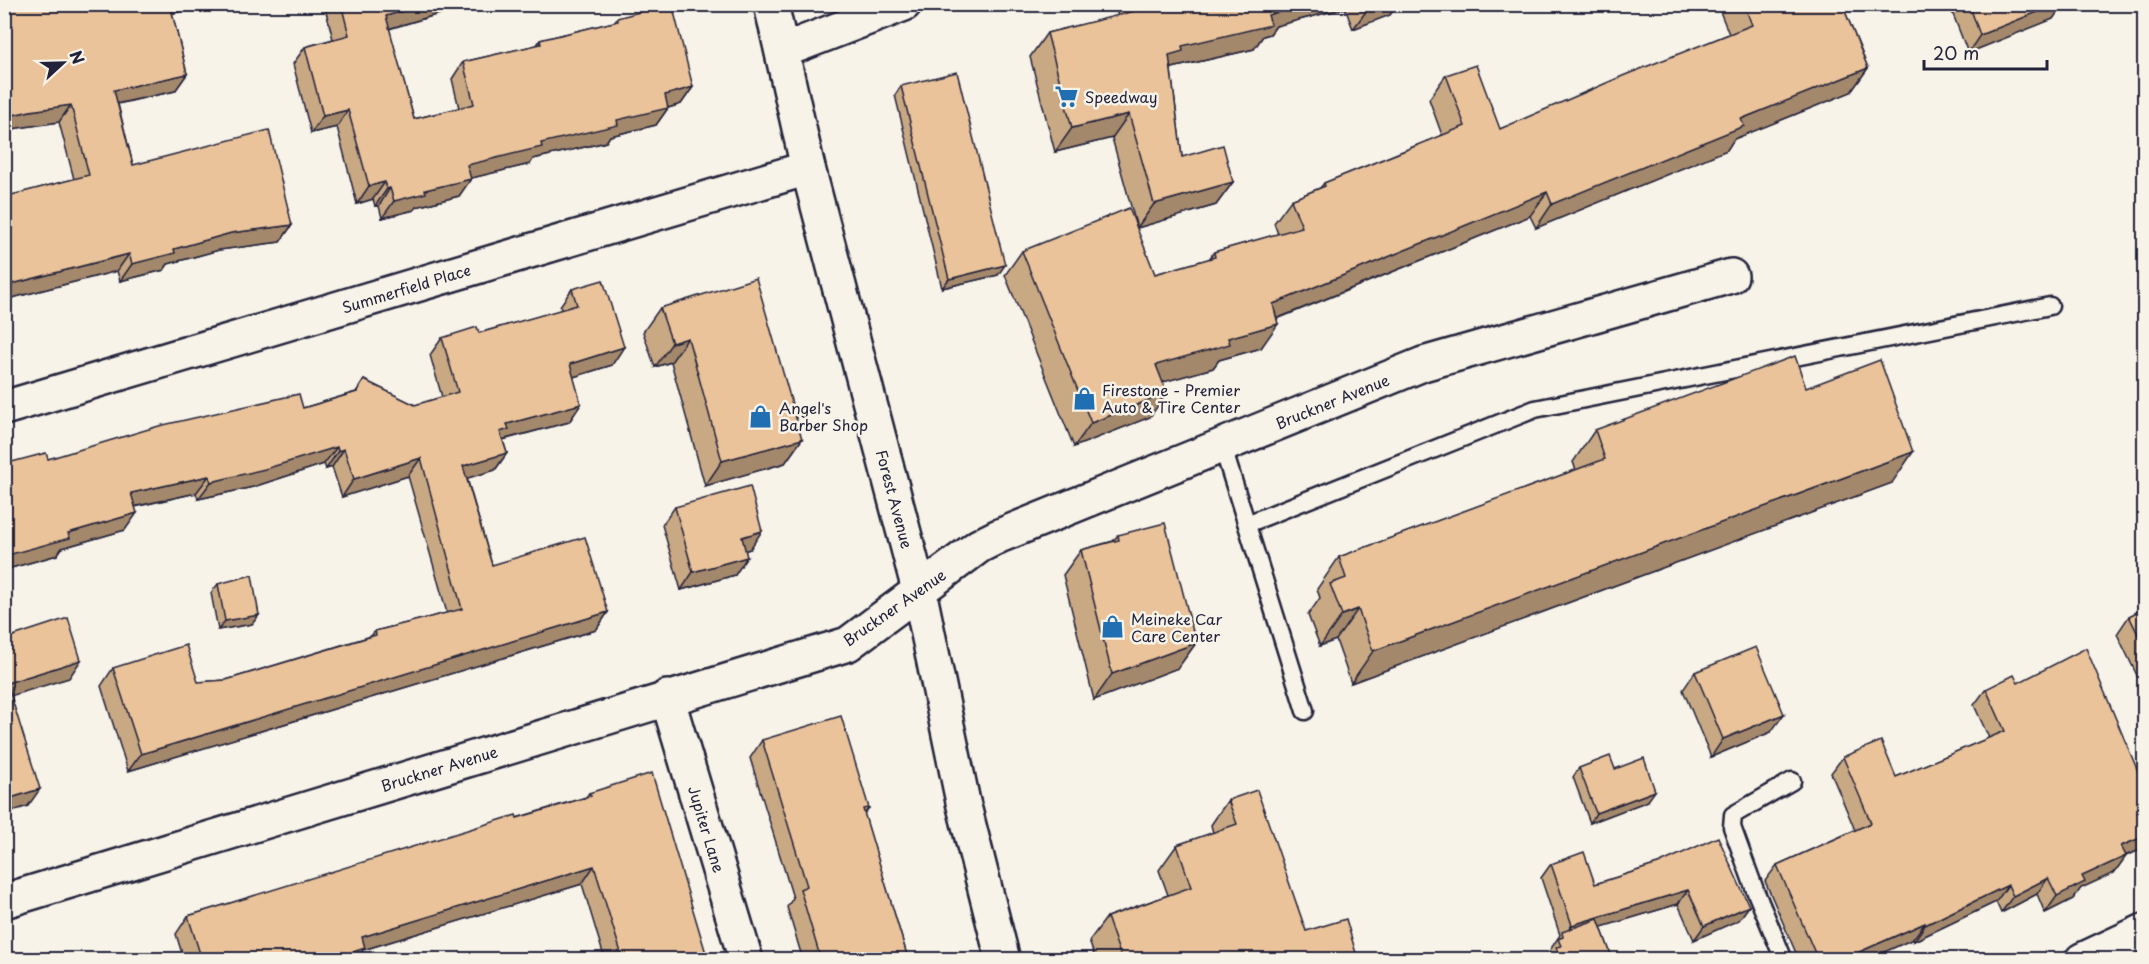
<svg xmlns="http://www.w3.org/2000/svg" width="2149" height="964" viewBox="0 0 2149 964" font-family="'Playpen Sans',sans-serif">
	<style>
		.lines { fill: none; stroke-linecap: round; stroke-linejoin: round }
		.lane-casing { stroke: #22223b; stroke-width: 21 }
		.street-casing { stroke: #22223b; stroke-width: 38 }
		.secondary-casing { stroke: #22223b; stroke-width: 38 }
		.lane { stroke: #f7f3e8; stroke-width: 16 }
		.street { stroke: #f7f3e8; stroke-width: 33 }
		.secondary { stroke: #f7f3e8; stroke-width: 33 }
		.wall { fill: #c9a884; stroke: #22223b; stroke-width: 1.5 }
		.shaded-wall { fill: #a4886c; stroke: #22223b; stroke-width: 1.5 }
		.building { fill: #eac39a; stroke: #22223b; stroke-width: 1.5 }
		.labels { text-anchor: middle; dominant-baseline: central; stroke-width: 5; stroke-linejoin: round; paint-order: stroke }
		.poi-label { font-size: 15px; fill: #22223b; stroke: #f7f3e8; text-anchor: start }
		.street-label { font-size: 15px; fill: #22223b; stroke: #f7f3e8 }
	</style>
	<rect width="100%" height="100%" fill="#f7f3e8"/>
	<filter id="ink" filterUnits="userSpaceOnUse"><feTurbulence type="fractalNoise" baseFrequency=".0167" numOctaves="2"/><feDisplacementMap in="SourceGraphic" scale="12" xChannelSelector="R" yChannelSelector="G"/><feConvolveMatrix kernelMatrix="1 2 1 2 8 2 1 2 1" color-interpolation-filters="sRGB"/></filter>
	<g filter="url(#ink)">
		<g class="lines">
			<defs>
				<g id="lane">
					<path d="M1222 445 1305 711"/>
					<path d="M1247 524 1535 409 2050 306"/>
					<path d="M1784 960 1755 890 1732 827 1733 815 1792 781"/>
				</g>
				<g id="street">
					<path d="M782 51 904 4"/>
					<path d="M4 408 808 168"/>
					<path d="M667 697 746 960"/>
					<path d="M4 901 848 644 979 546 999 536 1423 364 1731 276"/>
					<path d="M2082 960 2144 931"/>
				</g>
				<path id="secondary" d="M771 4 808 168 919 590 963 802 1003 960"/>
			</defs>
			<use href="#lane" class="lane-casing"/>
			<use href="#street" class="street-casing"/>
			<use href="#secondary" class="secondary-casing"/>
			<use href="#lane" class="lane"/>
			<use href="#street" class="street"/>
			<use href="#secondary" class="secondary"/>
		</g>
		<g class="wall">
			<path d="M4 4 194 5 191 9 172 13 187 74 175 91 118 104 133 165 292 225 280 242 219 250 168 264 164 270 120 281 117 271 4 300V197L74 179 59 122 18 128 4 131Z"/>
			<path d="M324 4H473L389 29 414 119 459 108 452 79 463 62 537 45 540 40 614 22 617 18 693 87 681 104 668 108 656 125 610 136 606 142 533 159 530 164 471 178 459 196 416 207 414 210 382 218 379 206H375L373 199 357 204 337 127 311 133 293 64 305 47 333 39Z"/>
			<path d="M1120 4H1398L1390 15 1353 29 1345 8 1276 26 1270 34 1263 36 1254 49 1172 68 1171 70 1182 157 1233 182 1216 205 1137 228 1112 138 1055 152 1030 57 1047 33 1118 16 1116 10Z"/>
			<path d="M1717 4H1842L1868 68 1851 92 1734 139 1727 150 1536 228 1530 216 1277 319 1261 348 1219 360 1213 368 1162 382 1150 417 1074 447 1005 275 1022 251 1155 274 1209 259 1214 252 1278 234 1274 223 1291 200 1320 188 1324 183 1442 135 1429 99 1446 75 1500 129 1729 34Z"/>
			<path d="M1949 4H2063L2053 19 1968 53Z"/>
			<path d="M901 86 998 275 942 288 895 95Z"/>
			<path d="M572 289 612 365 573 377 581 404 569 422 503 440 507 453 495 470 467 478 492 565 608 612 596 630 128 771 101 686 113 668 198 682 226 680 371 636 375 631 447 613 408 476 342 497 332 467 326 469 324 464 253 487 198 499 196 493 135 507 125 530 62 548 57 555 4 570V464L48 459 303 408 356 392 364 380 415 405 442 397 430 355 442 338 479 333 561 310 560 306Z"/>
			<path d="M660 308 802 439 785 463 705 486 671 362 655 367 643 332Z"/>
			<path d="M1806 388 1892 483 1351 683 1336 640 1320 646 1308 615 1320 598 1317 589 1339 557 1576 470 1573 462 1595 430Z"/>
			<path d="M675 507 750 549 746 550 735 575 681 590 662 525Z"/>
			<path d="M1118 535 1196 643 1178 668 1094 700 1063 575 1081 550 1113 541Z"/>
			<path d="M218 584 259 615 252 624 218 630 211 593Z"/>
			<path d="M2145 608V692L2117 634 2129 616Z"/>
			<path d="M1695 672 1771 732 1711 757 1683 690Z"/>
			<path d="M2018 683 2145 788V848L2126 856 2114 873 2081 888 2073 899 2045 913 2037 894 2001 913 1996 902 1914 941 1913 939 1867 960H1799L1765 881 1777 865 1855 830 1831 773 1843 757 1896 777 1989 738 1974 705 1986 689Z"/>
			<path d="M762 740 869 808 864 814 907 955 904 960H803L787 907 793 898 750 758Z"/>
			<path d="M1579 768 1615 769 1648 801 1590 823 1573 777Z"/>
			<path d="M589 793 708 960H605L582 884 363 950 357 960H184L176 934 188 916 586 797Z"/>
			<path d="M1228 800 1306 931 1358 960H1096L1089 941 1107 917 1168 895 1159 870 1177 845 1213 833 1211 825Z"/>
			<path d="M1551 864 1595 884 1658 864 1749 906 1739 920 1694 940 1678 904 1601 927 1613 960H1547L1546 957 1550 952V950L1560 935 1541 878Z"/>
		</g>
		<g class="shaded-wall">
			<path d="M166 4H194L191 9 157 17Z"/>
			<path d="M427 4H473L374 33 386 16Z"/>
			<path d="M1285 4H1348L1345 8 1276 26 1270 34 1263 36 1254 49 1172 68 1167 75 1169 55 1182 46Z"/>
			<path d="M1373 4H1398L1390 15 1353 29 1370 6Z"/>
			<path d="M2057 4H2063L2053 19 1968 53 1980 35Z"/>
			<path d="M1868 68 1851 92 1734 139 1727 150 1536 228 1552 204 1741 119Z"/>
			<path d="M187 74 175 91 102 107 114 90Z"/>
			<path d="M693 87 681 104 668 108 656 125 610 136 606 142 533 159 530 164 455 182 467 165 617 120 665 95Z"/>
			<path d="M71 105 59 122 18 128 4 131V117L30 111Z"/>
			<path d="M348 110 337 127 311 133 323 116Z"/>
			<path d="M1129 114 1112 138 1055 152 1072 128Z"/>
			<path d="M471 179 459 196 416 207 414 210 382 218 394 201 425 190Z"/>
			<path d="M385 182 373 199 357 204 369 186Z"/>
			<path d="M1233 182 1216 205 1137 228 1154 204Z"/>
			<path d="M390 188 379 206H375L387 189Z"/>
			<path d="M1547 192 1530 216 1256 327 1273 304Z"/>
			<path d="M292 225 280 242 219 250 168 264 164 270 120 281 132 264 174 249 231 233Z"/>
			<path d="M129 254 117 271 4 300V286Z"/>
			<path d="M1005 265 998 275 942 288 949 279Z"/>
			<path d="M1278 324 1261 348 1219 360 1213 368 1139 389 1156 365 1228 338Z"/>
			<path d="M688 338 671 362 655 367 672 343Z"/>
			<path d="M624 347 612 365 557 382 570 364Z"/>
			<path d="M1167 393 1150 417 1074 447 1091 423Z"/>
			<path d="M581 404 569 422 501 440 500 432 507 424Z"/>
			<path d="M802 439 785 463 705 486 722 461Z"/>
			<path d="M337 447 324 464 253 487 198 499 211 482Z"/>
			<path d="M344 449 332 467 326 469 338 451Z"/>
			<path d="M1913 452 1892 483 1351 683 1373 651Z"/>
			<path d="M507 453 495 470 451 483 463 466Z"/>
			<path d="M421 458 408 476 342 497 354 479Z"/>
			<path d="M209 476 196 493 119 510 131 493Z"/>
			<path d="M137 513 125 530 62 548 57 555 4 570V556L68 533Z"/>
			<path d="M762 531 750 549 729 555 742 537Z"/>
			<path d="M747 557 735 575 681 590 693 572Z"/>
			<path d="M1358 609 1336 640 1320 646 1342 615Z"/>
			<path d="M608 612 596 630 128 771 141 754Z"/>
			<path d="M259 615 252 624 218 630 225 621Z"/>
			<path d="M1196 643 1178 668 1094 700 1112 674Z"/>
			<path d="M81 660 69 678 4 698 7 683Z"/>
			<path d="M1784 714 1771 732 1711 757 1723 739Z"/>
			<path d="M40 789 28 806 4 814V800Z"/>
			<path d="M1655 791 1648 801 1590 823 1596 813Z"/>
			<path d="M2145 836V848L2109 862 2121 846Z"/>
			<path d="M2126 856 2114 873 2081 888 2073 899 2045 913 2057 896 2082 876Z"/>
			<path d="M594 866 582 884 363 950 357 960H328L362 937Z"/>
			<path d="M2048 878 2037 894 2001 913 2013 896Z"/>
			<path d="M2008 885 1996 902 1914 941 1925 925Z"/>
			<path d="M1688 890 1678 904 1562 939 1572 925Z"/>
			<path d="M1749 906 1739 920 1694 940 1704 926Z"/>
			<path d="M1925 923 1913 939 1867 960H1841Z"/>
			<path d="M907 955 904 960H893Z"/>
		</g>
		<g class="building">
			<path d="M4 4H170L187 74 114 90 133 165 269 130 292 225 231 233 174 249 175 253 132 264 129 254 4 286V197L89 175 71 105 30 111 4 117Z"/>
			<path d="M341 4H427L386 16 414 119 474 104 463 62 541 44 540 40 618 21 617 18 669 4H672L693 87 665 95 668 108 617 120 618 125 541 143 542 147 467 165 471 179 425 190 426 193 394 201 390 188 387 189 385 182 369 186 348 110 323 116 305 47 349 35Z"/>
			<path d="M1137 4H1286L1287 10 1268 15 1271 25 1182 46 1183 51 1169 55 1182 157 1223 145 1233 182 1154 204 1129 114 1072 128 1047 33 1139 10Z"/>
			<path d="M1744 4H1842L1868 68 1741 119 1744 126 1552 204 1547 192 1273 304 1278 324 1228 338 1230 344 1156 365 1167 393 1091 423 1022 251 1129 208 1155 274 1215 257 1214 252 1302 227 1291 200 1325 186 1324 183 1465 126 1446 75 1476 65 1500 129 1625 75 1752 25Z"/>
			<path d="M1969 4H2057L1980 35Z"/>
			<path d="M957 72 1005 265 949 279 901 86Z"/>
			<path d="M756 278 802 439 722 461 688 338 672 343 660 308Z"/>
			<path d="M603 280 624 347 570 364 581 404 507 424 509 429 500 432 507 453 463 466 492 565 585 537 608 612 141 754 113 668 186 645 198 682 226 680 376 635 375 631 462 609 421 458 354 479 344 449 338 451 337 447 265 469 211 482 209 476 131 493 137 513 68 533 70 538 4 556V486L9 485 4 464 46 453 48 459 159 426 299 394 303 408 357 392 364 380 415 405 458 392 442 338 477 327 479 333 577 305 572 289Z"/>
			<path d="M1795 356 1806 388 1880 360 1913 452 1373 651 1358 609 1342 615 1330 584 1346 578 1339 557 1605 459 1595 430Z"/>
			<path d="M750 486 762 531 742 537 747 557 693 572 675 507Z"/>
			<path d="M1165 523 1196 643 1112 674 1081 550 1119 540 1118 535Z"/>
			<path d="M252 575 259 615 225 621 218 584Z"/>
			<path d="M4 607 13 636 68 618 81 660 7 683 40 789 4 800Z"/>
			<path d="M2145 608V648L2129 616Z"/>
			<path d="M1756 647 1784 714 1723 739 1695 672Z"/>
			<path d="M2086 648 2145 788V836L2121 846 2126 856 2082 876 2085 882 2057 896 2048 878 2013 896 2008 885 1925 925V923L1841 960H1818L1777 865 1871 823 1843 757 1881 741 1896 777 2005 731 1986 689 2014 675 2018 683Z"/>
			<path d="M841 716 869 808 863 809 907 955 893 960H821L800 889 807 886 762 740Z"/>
			<path d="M1610 756 1615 769 1644 758 1655 791 1596 813 1579 768Z"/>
			<path d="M652 773 708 960H608L622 956 594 866 362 937 365 948 328 960H202L188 916 516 815 517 818 591 796 589 793Z"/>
			<path d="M1257 790 1306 931 1346 919 1358 960H1122L1107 917 1191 887 1177 845 1237 824 1228 800Z"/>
			<path d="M1718 837 1749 906 1704 926 1688 890 1572 925 1551 864 1584 852 1595 884 1658 864Z"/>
			<path d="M1598 919 1613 960H1560L1556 947 1561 946 1558 939 1563 937 1562 932Z"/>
			<path d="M56 955 57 960H42Z"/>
		</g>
	</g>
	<defs>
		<symbol id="supermarket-bare" viewBox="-9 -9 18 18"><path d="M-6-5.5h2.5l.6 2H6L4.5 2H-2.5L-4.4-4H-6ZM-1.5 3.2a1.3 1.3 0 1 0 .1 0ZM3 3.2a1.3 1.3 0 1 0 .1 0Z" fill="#1f6fb2" stroke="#f7f3e8" stroke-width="2.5" paint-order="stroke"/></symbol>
		<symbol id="shop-bare" viewBox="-9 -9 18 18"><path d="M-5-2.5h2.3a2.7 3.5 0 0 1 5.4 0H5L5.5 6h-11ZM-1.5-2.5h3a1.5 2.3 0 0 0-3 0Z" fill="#1f6fb2" stroke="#f7f3e8" stroke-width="2.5" paint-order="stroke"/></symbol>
	</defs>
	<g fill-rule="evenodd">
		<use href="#supermarket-bare" x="1050" y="80" width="33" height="33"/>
		<use href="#shop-bare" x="1068" y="382" width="33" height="33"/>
		<use href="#shop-bare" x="744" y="400" width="33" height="33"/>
		<use href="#shop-bare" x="1096" y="610" width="33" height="33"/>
	</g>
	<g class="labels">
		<g class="poi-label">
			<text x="1085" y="96">Speedway</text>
			<text x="1102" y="389">Firestone - Premier<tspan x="1102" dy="17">Auto &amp; Tire Center</tspan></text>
			<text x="779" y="407">Angel's<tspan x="779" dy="17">Barber Shop</tspan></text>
			<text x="1131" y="618">Meineke Car<tspan x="1131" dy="17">Care Center</tspan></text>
		</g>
		<g class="street-label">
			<text transform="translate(406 288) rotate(-17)">Summerfield Place</text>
			<text transform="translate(1332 401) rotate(-22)">Bruckner Avenue</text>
			<text transform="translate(895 499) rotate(75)">Forest Avenue</text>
			<text transform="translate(894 607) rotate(-35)">Bruckner Avenue</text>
			<text transform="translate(439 768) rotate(-17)">Bruckner Avenue</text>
			<text transform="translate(707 829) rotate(73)">Jupiter Lane</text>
		</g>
	</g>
	<rect width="2149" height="964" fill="none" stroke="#f7f3e8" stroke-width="24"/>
	<rect x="12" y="12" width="2125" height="940" fill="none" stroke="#22223b" stroke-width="2" filter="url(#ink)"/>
	<g transform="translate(63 63) rotate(68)" stroke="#f7f3e8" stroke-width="4.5" paint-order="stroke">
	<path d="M0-4.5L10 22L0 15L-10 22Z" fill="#22223b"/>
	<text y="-9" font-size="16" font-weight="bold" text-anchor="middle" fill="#22223b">N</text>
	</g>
	<path d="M1924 60v9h123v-9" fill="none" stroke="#22223b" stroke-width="3"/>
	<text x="1933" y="60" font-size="18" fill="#22223b" stroke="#f7f3e8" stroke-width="4.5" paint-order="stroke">20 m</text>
</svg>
